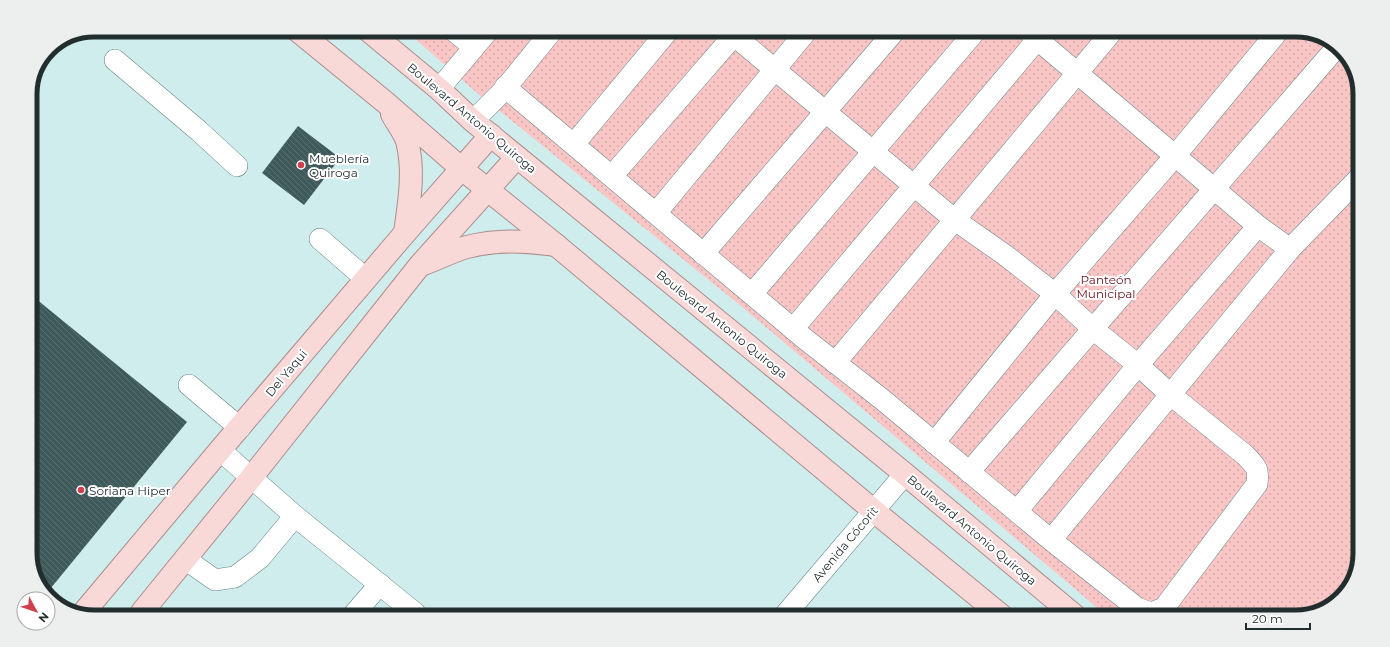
<svg xmlns="http://www.w3.org/2000/svg" width="1390" height="647" viewBox="0 0 1390 647" font-family="Montserrat,sans-serif">
	<style>
		.grass { fill: url(#grass-dots) }
		.building { fill: url(#building-back-hatch) }
		.lines { fill: none; stroke-linecap: round; stroke-linejoin: round }
		.minor-casing { stroke: #6a8585; stroke-width: 22 }
		.major-casing { stroke: #ab8d8c; stroke-width: 24 }
		.minor { stroke: #fff; stroke-width: 21 }
		.major { stroke: #f9d9d8; stroke-width: 22 }
		.poi-dot { fill: #d0404c; stroke: #fff; stroke-width: 1.5 }
		.labels { text-anchor: middle; dominant-baseline: central; stroke-width: 4; stroke-linejoin: round; paint-order: stroke }
		.street-label { font-size: 12px; fill: #222d2e; stroke: #fff }
		.poi-label { font-size: 12px; fill: #222d2e; stroke: #fff; text-anchor: start }
		.park-label { font-size: 12px; fill: #67101c; stroke: #fff }
		.rim { fill: none; stroke: #222d2e; stroke-width: 5 }
	</style>
	<defs>
		<pattern id="grass-dots" width="8" height="8" patternUnits="userSpaceOnUse"><rect width="8" height="8" fill="#f9c6c5"/><path d="M2 2h.1M6 6h.1" fill="none" stroke="#d5aaaa" stroke-width="1.8" stroke-linecap="round"/></pattern>
		<pattern id="building-back-hatch" width="6" height="6" patternUnits="userSpaceOnUse"><rect width="6" height="6" fill="#3f5a5a"/><path d="M-1 5l2 2M0 0l6 6M5-1l2 2" fill="none" stroke="#586e6e"/></pattern>
	</defs>
	<rect width="100%" height="100%" fill="#cfeded"/>
	<path class="grass" d="M406 31 1321 35 1349 58 1360 90 1355 562 1328 607 1296 617 1107 616 741 306 476 92Z"/>
	<g class="building">
		<path d="M298 126 340 158 304 205 262 173Z"/>
		<path d="M30 294 187 422 46 594 43 592 30 557Z"/>
	</g>
	<g class="lines">
		<defs>
			<g id="minor">
				<path d="M454 31 474 47"/>
				<path d="M1031 34 1258 226 1290 249"/>
				<path d="M115 60 199 131 237 166"/>
				<path d="M505 87 805 339 883 400 1051 540 1137 608 1151 613 1164 608 1257 484C1259 467 1256 467 1245 455L1171 395 1138 365 1093 329 1055 294 1005 255 955 220 731 33"/>
				<path d="M439 89 487 32"/>
				<path d="M473 121 503 91 551 32"/>
				<path d="M574 144 667 32"/>
				<path d="M612 176 736 33"/>
				<path d="M656 213 805 33"/>
				<path d="M320 239 366 279"/>
				<path d="M703 254 893 33"/>
				<path d="M752 294 973 34"/>
				<path d="M793 329 1042 34"/>
				<path d="M835 363 1110 34"/>
				<path d="M189 385 240 428"/>
				<path d="M934 443 1055 294 1175 156 1275 35"/>
				<path d="M220 450 295 516 415 613"/>
				<path d="M969 472 1336 48"/>
				<path d="M1017 511 1138 365 1258 226"/>
				<path d="M1051 540 1290 249 1359 178"/>
				<path d="M185 559 215 580 235 577 260 558 295 516"/>
				<path d="M355 613 380 584"/>
				<path d="M785 615 905 474"/>
			</g>
			<g id="major">
				<path d="M298 31 385 102 462 169 556 245 874 511 1002 616"/>
				<path d="M369 31 439 89 473 121 905 474 1075 616"/>
				<path d="M392 114C396 122 404 132 407 141 415 171 409 203 405 233"/>
				<path d="M423 264C438 259 452 251 467 247 498 239 525 241 556 245"/>
				<path d="M84 612 220 450 405 233 491 135"/>
				<path d="M142 612 251 478 420 265 517 157"/>
			</g>
		</defs>
		<use href="#minor" class="minor-casing"/>
		<use href="#major" class="major-casing"/>
		<use href="#minor" class="minor"/>
		<use href="#major" class="major"/>
	</g>
	<g class="poi-dot">
		<circle cx="301" cy="165" r="4"/>
		<circle cx="81" cy="490" r="4"/>
	</g>
	<g class="labels">
		<g class="street-label">
			<text transform="translate(472 118) rotate(40)">Boulevard Antonio Quiroga</text>
			<text transform="translate(722 324) rotate(39)">Boulevard Antonio Quiroga</text>
			<text transform="translate(286 373) rotate(-50)">Del Yaqui</text>
			<text transform="translate(972 530) rotate(40)">Boulevard Antonio Quiroga</text>
			<text transform="translate(845 544) rotate(-50)">Avenida Cócorit</text>
		</g>
		<g class="poi-label">
			<text x="309" y="158">Mueblería<tspan x="309" dy="14">Quiroga</tspan></text>
			<text x="89" y="490">Soriana Hiper</text>
		</g>
		<g class="park-label">
			<text x="1106" y="279">Panteón<tspan x="1106" dy="14">Municipal</tspan></text>
		</g>
	</g>
	<path d="M0 0H1390V647H0ZM94 37H1296A57 57 0 0 1 1353 94V553A57 57 0 0 1 1296 610H94A57 57 0 0 1 37 553V94A57 57 0 0 1 94 37Z" fill="#edeeee" fill-rule="evenodd"/>
	<path class="rim" d="M94 37H1296A57 57 0 0 1 1353 94V553A57 57 0 0 1 1296 610H94A57 57 0 0 1 37 553V94A57 57 0 0 1 94 37Z"/>
	<g transform="translate(36 611) rotate(130)"><circle r="19" fill="#ffffff" stroke="#a7abab"/>
	<path d="M0-3L7 15L0 10L-7 15Z" fill="#d0404c"/>
	<text y="-6" font-size="11" font-weight="bold" text-anchor="middle" fill="#222d2e">N</text>
	</g>
	<path d="M1246 623v6h64v-6" fill="none" stroke="#222d2e" stroke-width="2"/>
	<text x="1252" y="623" font-size="12" fill="#222d2e" stroke="#ffffff" stroke-width="3" paint-order="stroke">20 m</text>
</svg>
